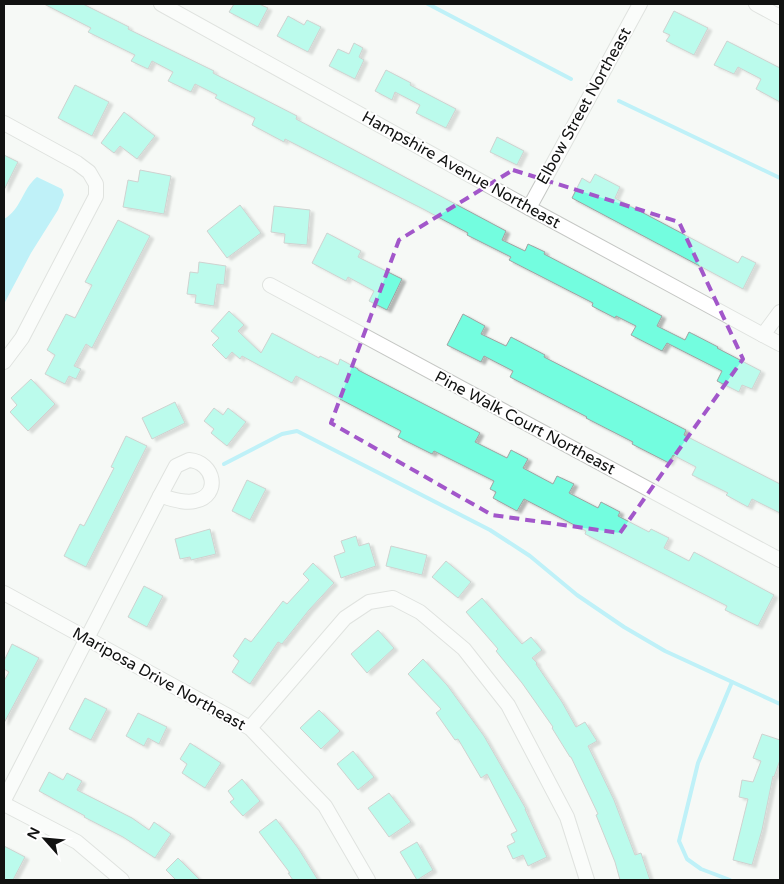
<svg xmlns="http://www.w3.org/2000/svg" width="784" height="884" viewBox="0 0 784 884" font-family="'Varela Round',sans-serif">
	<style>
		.water { fill: #7ce7fa }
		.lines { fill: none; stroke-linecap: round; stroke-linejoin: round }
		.stream { stroke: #7ce7fa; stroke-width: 4 }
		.building { fill: #73fddf; stroke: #9fa3a2; filter: url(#shadow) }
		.minor-casing { stroke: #c5c7c4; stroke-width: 16 }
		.minor { stroke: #fff; stroke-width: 14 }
		.marked { fill: none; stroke: #a257ca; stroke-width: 4; stroke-dasharray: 10 6; stroke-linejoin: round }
		.labels { text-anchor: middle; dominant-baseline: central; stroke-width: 4; stroke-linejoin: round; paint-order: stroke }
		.street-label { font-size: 16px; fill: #111211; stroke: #fff }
	</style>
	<defs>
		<filter id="shadow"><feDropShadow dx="4" dy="2.5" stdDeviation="1" flood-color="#0004"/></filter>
	</defs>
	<rect width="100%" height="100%" fill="#f6f9f6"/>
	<path class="water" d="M37 177 62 189 64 195 58 210 31 253 4 304V219C21 210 22 189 37 177Z"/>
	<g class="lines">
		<g class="stream">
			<path d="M428 4 571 79"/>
			<path d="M619 101 780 178"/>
			<path d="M224 464 282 434 297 431 490 530 530 556 577 595 624 627 665 651 780 704"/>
			<path d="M730 880 701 869 687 859 679 841 698 763 732 682"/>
		</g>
	</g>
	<g class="building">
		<path d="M44 4H83L129 27 128 29 214 71 213 73 297 116 296 119 506 231 502 240 525 251 528 244 545 252 544 254 662 316 657 326 685 340 689 332 718 347 717 348 761 371 752 389 742 385 739 392 717 381 722 371 667 343 662 351 631 335 636 326 616 316 615 318 592 306 593 303 509 260 511 257 467 235 468 233 425 210 285 139 284 142 252 125 255 118 215 98 217 95 195 84 191 92 168 81 173 72 152 61 148 69 131 61 135 55 88 32 91 28Z"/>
		<path d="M234 4H259L268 8 258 27 229 12Z"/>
		<path d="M674 11 708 28 694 55 666 41 670 35 663 32Z"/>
		<path d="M288 16 304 25 307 20 321 27 308 52 277 36Z"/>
		<path d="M727 41 780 68V102L756 89 761 79 738 67 734 74 714 65Z"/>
		<path d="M354 43 363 48 359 57 364 60 355 79 329 66 338 49 349 54Z"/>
		<path d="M386 70 411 83 410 85 456 109 446 128 416 113 420 105 395 92 392 100 375 91Z"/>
		<path d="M75 85 109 102 92 136 58 118Z"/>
		<path d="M124 112 155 136 137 159 120 146 114 153 101 143Z"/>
		<path d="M497 137 524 151 517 165 490 152Z"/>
		<path d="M4 155 18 162 4 190Z"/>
		<path d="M140 170 171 176 164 214 123 207 128 180 138 182Z"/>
		<path d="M595 174 620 187 615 198 738 263 742 256 756 263 743 289 572 198 582 178 590 183Z"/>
		<path d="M240 205 261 233 227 258 207 231Z"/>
		<path d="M274 206 310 210 307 245 284 243 285 234 271 232Z"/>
		<path d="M118 220 150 236 92 348 86 344 74 366 81 369 76 379 69 376 65 384 45 374 55 355 47 350 66 314 75 318 92 285 85 282Z"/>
		<path d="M327 233 361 251 358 257 402 279 387 310 369 301 374 291 348 277 346 281 312 263Z"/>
		<path d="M199 262 226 266 224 285 217 284 214 306 195 303 196 295 187 294 190 272 198 273Z"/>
		<path d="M229 311 244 325 238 331 261 353 272 333 319 358 320 356 338 365 340 359 358 369V370L480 433 475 442 507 458 511 450 528 459 523 468 553 484 557 476 574 484 569 493 598 508 601 502 620 512 618 516 649 532 651 529 669 538 664 548 689 561 694 552 774 595 758 626 725 610 727 606 585 534 586 531 524 499 517 511 493 498 496 492 490 489 494 481 434 451 432 454 398 437 401 431 296 376 292 383 242 356 240 359 232 352 226 359 212 345 219 338 211 331Z"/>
		<path d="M463 314 485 326 481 334 506 346 511 337 545 355 544 357 686 430 684 435 780 484V513L752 499 748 507 726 495 728 493 692 475 696 467 673 455 669 463 632 444 633 442 586 418 587 417 510 377 513 371 484 356 481 362 447 345Z"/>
		<path d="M31 379 55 404 28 431 10 412 17 405 11 398Z"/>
		<path d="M175 402 185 423 152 439 142 418Z"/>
		<path d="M214 408 223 415 228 408 246 422 227 446 211 433 214 429 204 421Z"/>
		<path d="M126 436 147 446 86 567 64 556 80 524 84 526 114 468 111 467Z"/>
		<path d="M247 480 266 489 250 520 232 511Z"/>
		<path d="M210 529 216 554 191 560 190 557 180 559 175 539Z"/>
		<path d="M356 536 359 546 369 543 376 566 341 578 334 556 345 552 341 541Z"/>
		<path d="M391 546 427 555 422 575 386 566Z"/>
		<path d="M446 561 471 582 458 598 432 577Z"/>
		<path d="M313 563 334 583 309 610 282 644 278 642 250 684 232 672 239 661 233 656 245 638 251 642 283 601 287 604 309 580 303 574Z"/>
		<path d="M144 586 163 596 147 627 128 617Z"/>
		<path d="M482 598 522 644 531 637 542 650 532 658 537 663 536 664 562 702 576 727 585 722 597 741 588 746 614 800 635 855 641 853 650 880H620L615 862 596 815 598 814 571 757H570L552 728 553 727 522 683 496 651 498 649 466 612Z"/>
		<path d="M378 630 394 648 367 673 351 654Z"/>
		<path d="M12 644 39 658 4 723V681L9 672 4 669V661Z"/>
		<path d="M423 659 447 685 484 736 526 809H525L547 857 528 866 523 855 513 859 507 846 515 842 511 834 517 831 487 774 481 778 458 739 455 740 436 713 441 709 408 674Z"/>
		<path d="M85 698 107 709 91 740 69 729Z"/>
		<path d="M319 710 340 731 321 749 300 728Z"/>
		<path d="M138 713 167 727 159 744 148 738 144 746 126 736Z"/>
		<path d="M762 734 780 740V760L774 777 773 776 762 830 752 865 733 860 748 799 739 797 742 780 753 782 761 761 753 758Z"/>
		<path d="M190 743 221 763 205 788 182 773 187 764 180 759Z"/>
		<path d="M353 751 374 777 358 790 337 764Z"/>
		<path d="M49 772 63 780 67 773 82 781 77 790 132 818 149 830 154 822 171 834 155 858 123 837 84 817 85 816 39 791Z"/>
		<path d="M242 779 260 801 243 816 230 802 234 799 228 791Z"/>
		<path d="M389 793 411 822 389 837 368 808Z"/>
		<path d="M276 819 298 848 318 880H293L288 873H290L259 832Z"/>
		<path d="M417 842 433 870 417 880 400 852Z"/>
		<path d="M4 846 25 857 13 880H4Z"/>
		<path d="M178 858 200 880H176L166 870Z"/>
	</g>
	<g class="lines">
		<defs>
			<g id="minor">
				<path d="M161 4 529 208 763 335"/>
				<path d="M756 4 780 17"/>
				<path d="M4 123 77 163 89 172 96 184V196L22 338 4 362"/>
				<path d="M529 208 640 4"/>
				<path d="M270 285 780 560"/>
				<path d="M780 312 763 335 780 344"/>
				<path d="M189 460C215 462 221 496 195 501 184 504 170 498 160 496L176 466Z"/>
				<path d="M4 593 250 728 325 806 368 880"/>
				<path d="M250 728 345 618 369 602 393 598 420 612 464 649 508 705 567 817 587 880"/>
				<path d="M4 800 160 496"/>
				<path d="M4 804 77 842 122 880"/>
			</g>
		</defs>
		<use href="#minor" class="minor-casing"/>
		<use href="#minor" class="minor"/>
	</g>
	<path d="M0 0H784V884H0ZM513 170 679 222 743 359 620 533 492 515 331 423 399 240Z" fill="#f6f9f6" fill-opacity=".55" fill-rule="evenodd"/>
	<path class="marked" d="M513 170 679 222 743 359 620 533 492 515 331 423 399 240Z"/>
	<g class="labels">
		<g class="street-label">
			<text transform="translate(584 106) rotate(-61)">Elbow Street Northeast</text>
			<text transform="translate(461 170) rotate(29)">Hampshire Avenue Northeast</text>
			<text transform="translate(525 423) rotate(28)">Pine Walk Court Northeast</text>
			<text transform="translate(159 679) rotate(29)">Mariposa Drive Northeast</text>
		</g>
	</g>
	<rect width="784" height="884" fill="none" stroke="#111211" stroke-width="10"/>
	<g transform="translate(45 839) rotate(297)" stroke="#ffffff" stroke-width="4" paint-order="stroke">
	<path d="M0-4L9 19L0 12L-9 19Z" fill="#111211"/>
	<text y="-8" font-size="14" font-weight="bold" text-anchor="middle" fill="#111211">N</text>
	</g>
</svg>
